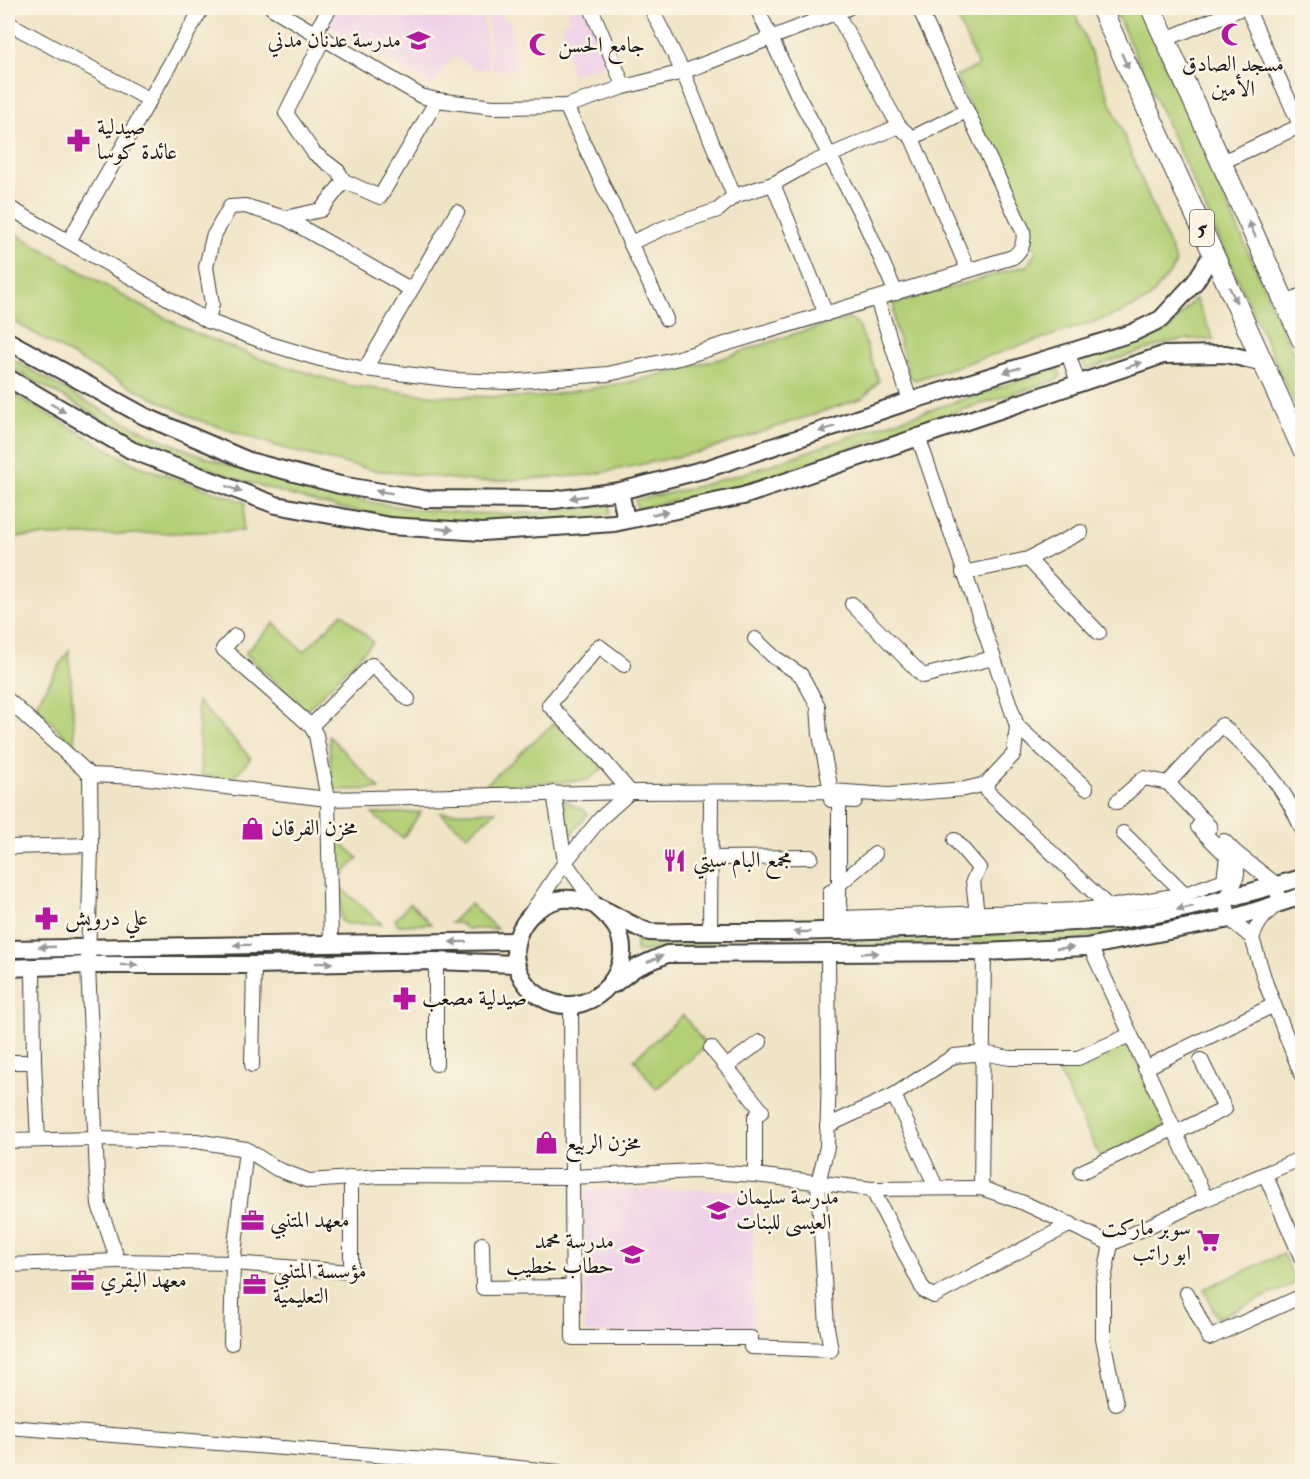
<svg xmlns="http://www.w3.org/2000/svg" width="1310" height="1479" viewBox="0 0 1310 1479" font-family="'IM FELL Double Pica',Amiri,serif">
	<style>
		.built { fill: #eed0e8 }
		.green { fill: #b3d077; stroke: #68764a; stroke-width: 1.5 }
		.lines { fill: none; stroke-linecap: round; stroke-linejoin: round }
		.minor-casing { stroke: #3c3a36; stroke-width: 16 }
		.major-casing { stroke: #3c3a36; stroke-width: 20 }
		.highway-casing { stroke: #3c3a36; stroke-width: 22 }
		.minor { stroke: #fff; stroke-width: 14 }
		.major { stroke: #fff; stroke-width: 16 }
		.highway { stroke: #fff; stroke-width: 20 }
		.oneway { fill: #999 }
		.labels { text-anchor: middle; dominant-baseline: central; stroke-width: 5; stroke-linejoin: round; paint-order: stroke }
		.shield { fill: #fcf5e5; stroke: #5f5d58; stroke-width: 1.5 }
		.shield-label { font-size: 21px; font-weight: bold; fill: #1c1c1c }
		.poi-label { font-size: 22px; fill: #1c1c1c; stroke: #fcf5e5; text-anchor: start }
	</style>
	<rect width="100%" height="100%" fill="#fcf5e5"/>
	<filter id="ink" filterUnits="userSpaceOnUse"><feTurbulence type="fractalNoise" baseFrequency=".0167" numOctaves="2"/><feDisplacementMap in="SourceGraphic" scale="12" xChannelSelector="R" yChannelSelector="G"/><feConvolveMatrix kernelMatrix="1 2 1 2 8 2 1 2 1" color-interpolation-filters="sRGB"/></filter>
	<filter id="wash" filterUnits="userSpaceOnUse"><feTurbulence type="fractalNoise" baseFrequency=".008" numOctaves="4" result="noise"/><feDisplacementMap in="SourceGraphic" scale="24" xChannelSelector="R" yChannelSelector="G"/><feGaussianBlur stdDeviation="1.35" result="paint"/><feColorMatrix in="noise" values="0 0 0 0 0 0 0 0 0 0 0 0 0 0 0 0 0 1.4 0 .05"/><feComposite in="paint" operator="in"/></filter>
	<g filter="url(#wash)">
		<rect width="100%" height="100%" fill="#f0e4c6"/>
		<g class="built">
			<path d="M334 8H482L490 68 479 70 453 56 433 85 324 24Z"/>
			<path d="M487 8H501L502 19 510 22 517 70H492Z"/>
			<path d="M567 8H585L609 63 571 74 562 24 569 22Z"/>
			<path d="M585 1189 753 1190V1332L585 1333Z"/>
		</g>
		<g class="green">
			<path d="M927 8H1073L1137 168 1176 262 1173 269 1149 299 1121 313 915 380 910 377 894 323V304L1028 265 1036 251 956 76 978 66 953 8 931 15Z"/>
			<path d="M1114 8H1140L1302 373V420Z"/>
			<path d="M8 229 132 301 193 332 261 359 352 386 437 396 538 397 631 382 723 358 797 333 848 319 855 321 860 328 879 381 863 398 704 451 591 475 480 482 373 470 289 450 195 419 94 368 8 318Z"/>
			<path d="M1195 298 1214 340 1188 339 1170 342 1086 369 1082 360 1163 333 1171 327Z"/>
			<path d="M8 356C58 386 109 416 163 440 302 499 460 531 610 504V514L495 525 386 517 317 503 237 479 171 454 99 417 8 366Z"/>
			<path d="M1052 370H1058L1061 376 1057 380 937 418 746 485 637 509 635 500 688 489 758 469 866 431Z"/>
			<path d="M8 391 134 464 245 502 243 531 8 537Z"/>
			<path d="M342 613 373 642 306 711 245 653 274 623 304 652Z"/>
			<path d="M69 650 75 746 35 706Z"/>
			<path d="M197 701 251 758 232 779 201 775Z"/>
			<path d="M554 723 603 768 588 780 483 787Z"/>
			<path d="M329 736 380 789 336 790 331 784Z"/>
			<path d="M564 800 588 813 568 839Z"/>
			<path d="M496 811 467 835 440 813Z"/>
			<path d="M421 812 403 838 372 814Z"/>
			<path d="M336 838 358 858 339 879Z"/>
			<path d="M341 888 382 924H347L341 921Z"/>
			<path d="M410 903 431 924 399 925 395 920Z"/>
			<path d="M470 904 497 929H467L459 923H451Z"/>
			<path d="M1209 908 1211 914 1148 929 1069 940 636 951V939L664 944 1062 933 1149 921Z"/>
			<path d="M683 1015 706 1046 656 1089 634 1059Z"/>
			<path d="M1124 1039 1166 1126 1100 1157 1057 1069Z"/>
			<path d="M1283 1254 1296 1283 1217 1318 1204 1289Z"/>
		</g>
	</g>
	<g filter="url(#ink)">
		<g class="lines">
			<defs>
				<g id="minor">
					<path d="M272 8 421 96 437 100 493 107 566 106 624 87 683 72 848 8"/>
					<path d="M591 8 624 87"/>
					<path d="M651 8 683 72 734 196"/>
					<path d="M757 8 798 96 862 216 896 293"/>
					<path d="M1247 8 1302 129"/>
					<path d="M836 12 899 126 912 138 968 270"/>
					<path d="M8 23 150 100"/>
					<path d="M314 34 330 8"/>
					<path d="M323 39 286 113 314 153 338 171 344 181"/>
					<path d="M1166 39 1242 8"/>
					<path d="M566 106 666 319"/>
					<path d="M912 138 966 111"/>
					<path d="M1222 162 1302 125"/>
					<path d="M773 184 826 314"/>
					<path d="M8 207 208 321 270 344 320 359 365 369 455 380 507 382 608 374 679 358 1013 257C1022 250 1025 242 1023 231L919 8"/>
					<path d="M285 218 410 289"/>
					<path d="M69 241 202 8"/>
					<path d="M630 243 666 227 718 210 734 196 773 184 805 166 899 126"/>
					<path d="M877 299 910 401"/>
					<path d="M1286 303 1302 295"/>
					<path d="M208 321 212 304 206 267 213 237 230 207 245 206 285 218 321 210 344 181 380 197 437 100"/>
					<path d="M1068 353 1078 383"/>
					<path d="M365 369 457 212"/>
					<path d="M1028 559 1099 633"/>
					<path d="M963 573 1028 559 1081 532"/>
					<path d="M852 604 923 676 993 658"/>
					<path d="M235 636 223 649 311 726 316 735 328 799 331 944"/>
					<path d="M755 639 774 657 801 675 818 706 820 735 831 791V800"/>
					<path d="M8 700 90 775 140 777 328 799 630 792 598 754 549 705 599 646 624 665"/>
					<path d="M311 726 372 665 408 699"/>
					<path d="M1017 726 1086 788"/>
					<path d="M90 775 91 845 88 965 97 1176 99 1205 118 1261 233 1263 351 1272V1177"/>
					<path d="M1168 783 1222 725C1258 759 1282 782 1302 829"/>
					<path d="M986 784 988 792 1109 907"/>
					<path d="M855 801 839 800V904L841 918 1080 910 1109 907 1185 894 1224 880 1227 856 1198 827 1204 820"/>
					<path d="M1117 802 1144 778 1168 783 1210 827"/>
					<path d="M1123 833 1185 894"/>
					<path d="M955 840 979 868 973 881 977 914"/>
					<path d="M1224 841 1235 852 1277 885 1279 903C1265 914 1258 922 1252 938"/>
					<path d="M8 847 91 845"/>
					<path d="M1235 852C1240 874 1237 881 1225 900L1230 919 1252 938 1266 984 1302 1076"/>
					<path d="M711 858 811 857"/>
					<path d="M836 887 875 854"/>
					<path d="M596 906 565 862 600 819 630 792 831 791 889 795 965 789 986 784 1014 754 1017 726 918 436"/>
					<path d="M531 913 565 862 554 793"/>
					<path d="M710 932 711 792"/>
					<path d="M830 932V892"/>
					<path d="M1090 946 1206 1199"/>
					<path d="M436 961V1064"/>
					<path d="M33 967 34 1062"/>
					<path d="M571 1005 573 1338H751V1347L831 1350 827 1327 818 1183 827 1147 829 1070 828 954"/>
					<path d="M711 1048 762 1111 755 1117V1175"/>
					<path d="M8 1062H34L38 1140"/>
					<path d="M252 1065 254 965"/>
					<path d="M727 1066 760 1042"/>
					<path d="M1145 1068 1274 1005"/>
					<path d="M894 1095 936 1187"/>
					<path d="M827 1126 894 1095 954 1056 983 1053 1010 1058H1078L1130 1035"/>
					<path d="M1175 1133 1225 1109 1201 1060"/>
					<path d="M8 1141 96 1139 196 1141 246 1149 277 1169 309 1181 380 1176 571 1177 695 1171 755 1175 872 1189 981 1188 1024 1203 1111 1244 1206 1199 1302 1158"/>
					<path d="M1081 1172 1173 1129"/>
					<path d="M1265 1174 1302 1259"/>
					<path d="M981 1188 984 952"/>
					<path d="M872 1189 924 1291 934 1296 1071 1224"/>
					<path d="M482 1244 483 1288 573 1287"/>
					<path d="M1111 1244 1103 1284V1338L1116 1404"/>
					<path d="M8 1265 118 1261"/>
					<path d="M1187 1293 1209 1338 1302 1296"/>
					<path d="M231 1343 233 1263 246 1149"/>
					<path d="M8 1427 452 1461 559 1472"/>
				</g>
				<g id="major">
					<path d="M8 341 144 416 249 461 340 485 423 499 554 500 620 491 706 469 910 401 1132 333 1161 319 1195 282 1213 253"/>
					<path d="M8 378 131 450 276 505 390 526 482 532 614 523 743 496 1163 355 1226 354 1264 363"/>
					<path d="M620 491 626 520"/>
					<path d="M596 906C604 913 612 920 617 929 639 975 584 1025 541 997 499 971 511 913 557 900 582 894 608 912 629 923 636 926 643 931 650 932 662 933 674 932 686 932 715 932 744 932 773 932 888 931 1003 925 1118 920 1181 912 1241 895 1302 878"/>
					<path d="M8 949 516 941"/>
					<path d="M8 968 88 965H254L436 961 516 964"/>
					<path d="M614 984 635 968 667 954 984 952 1086 947 1230 919 1302 896"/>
				</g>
				<g id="highway">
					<path d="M1101 8 1302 448"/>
					<path d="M1151 8 1302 340"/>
				</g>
			</defs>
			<use href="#minor" class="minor-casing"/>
			<use href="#major" class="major-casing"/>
			<use href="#highway" class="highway-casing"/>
			<use href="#minor" class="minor"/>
			<use href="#major" class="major"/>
			<use href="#highway" class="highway"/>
		</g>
		<defs><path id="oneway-solid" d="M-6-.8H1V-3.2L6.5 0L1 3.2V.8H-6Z" transform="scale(1.5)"/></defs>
		<g class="oneway">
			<use href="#oneway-solid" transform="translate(1125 61) rotate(65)"/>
			<use href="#oneway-solid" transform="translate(1252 229) rotate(-114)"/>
			<use href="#oneway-solid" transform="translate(1233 295) rotate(65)"/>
			<use href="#oneway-solid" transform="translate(1134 365) rotate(-18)"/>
			<use href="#oneway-solid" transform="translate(1012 370) rotate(163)"/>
			<use href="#oneway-solid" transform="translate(58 408) rotate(30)"/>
			<use href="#oneway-solid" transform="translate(827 429) rotate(161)"/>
			<use href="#oneway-solid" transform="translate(234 489) rotate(21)"/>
			<use href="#oneway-solid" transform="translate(384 492) rotate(-171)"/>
			<use href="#oneway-solid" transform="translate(578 497) rotate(172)"/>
			<use href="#oneway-solid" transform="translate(660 513) rotate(-12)"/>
			<use href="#oneway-solid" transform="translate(445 529) rotate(4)"/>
			<use href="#oneway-solid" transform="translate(1185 908) rotate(168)"/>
			<use href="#oneway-solid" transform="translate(802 932) rotate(180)"/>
			<use href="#oneway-solid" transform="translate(458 942) rotate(179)"/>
			<use href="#oneway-solid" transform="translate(242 945) rotate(179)"/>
			<use href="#oneway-solid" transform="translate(47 947) rotate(178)"/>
			<use href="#oneway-solid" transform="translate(1065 948) rotate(-3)"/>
			<use href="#oneway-solid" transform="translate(870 953) rotate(-1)"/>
			<use href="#oneway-solid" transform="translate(655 959) rotate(-23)"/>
			<use href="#oneway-solid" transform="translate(324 963) rotate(-1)"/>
			<use href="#oneway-solid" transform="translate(129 965)"/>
		</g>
	</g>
	<defs>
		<symbol id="mosque-bare" viewBox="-9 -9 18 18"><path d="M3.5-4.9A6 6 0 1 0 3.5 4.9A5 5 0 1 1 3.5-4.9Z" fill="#b5179e" stroke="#fcf5e5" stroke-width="2.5" paint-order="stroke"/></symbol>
		<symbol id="school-bare" viewBox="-9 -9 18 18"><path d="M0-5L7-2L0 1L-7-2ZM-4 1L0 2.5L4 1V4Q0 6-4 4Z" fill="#b5179e" stroke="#fcf5e5" stroke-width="2.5" paint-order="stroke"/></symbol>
		<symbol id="pharmacy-bare" viewBox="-9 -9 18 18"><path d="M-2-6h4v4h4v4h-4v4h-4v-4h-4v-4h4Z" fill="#b5179e" stroke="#fcf5e5" stroke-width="2.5" paint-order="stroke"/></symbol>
		<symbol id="shop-bare" viewBox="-9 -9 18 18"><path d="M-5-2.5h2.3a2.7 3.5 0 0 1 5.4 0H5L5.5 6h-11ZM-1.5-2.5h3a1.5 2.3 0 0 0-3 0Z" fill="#b5179e" stroke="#fcf5e5" stroke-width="2.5" paint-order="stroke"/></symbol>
		<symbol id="restaurant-bare" viewBox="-9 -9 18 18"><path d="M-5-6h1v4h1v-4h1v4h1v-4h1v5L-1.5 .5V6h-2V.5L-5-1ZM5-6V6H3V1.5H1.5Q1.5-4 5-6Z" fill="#b5179e" stroke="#fcf5e5" stroke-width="2.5" paint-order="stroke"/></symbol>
		<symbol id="office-bare" viewBox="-9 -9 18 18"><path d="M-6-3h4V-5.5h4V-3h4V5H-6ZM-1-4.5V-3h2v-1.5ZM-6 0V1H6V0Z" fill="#b5179e" stroke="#fcf5e5" stroke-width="2.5" paint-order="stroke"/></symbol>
		<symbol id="supermarket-bare" viewBox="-9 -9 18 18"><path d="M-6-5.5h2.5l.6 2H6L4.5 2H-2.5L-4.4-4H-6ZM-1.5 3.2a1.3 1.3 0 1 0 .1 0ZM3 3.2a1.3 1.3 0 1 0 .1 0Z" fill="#b5179e" stroke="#fcf5e5" stroke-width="2.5" paint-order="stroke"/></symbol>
	</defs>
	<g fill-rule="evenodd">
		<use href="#mosque-bare" x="1216" y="18" width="33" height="33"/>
		<use href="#school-bare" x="402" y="24" width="33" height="33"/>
		<use href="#mosque-bare" x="524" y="28" width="33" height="33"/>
		<use href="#pharmacy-bare" x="62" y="124" width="33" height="33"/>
		<use href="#shop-bare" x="236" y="812" width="33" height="33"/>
		<use href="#restaurant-bare" x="658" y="844" width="33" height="33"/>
		<use href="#pharmacy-bare" x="30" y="902" width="33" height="33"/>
		<use href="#pharmacy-bare" x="388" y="982" width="33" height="33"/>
		<use href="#shop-bare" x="530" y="1126" width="33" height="33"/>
		<use href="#school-bare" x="702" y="1194" width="33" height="33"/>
		<use href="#office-bare" x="236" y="1204" width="33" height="33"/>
		<use href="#supermarket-bare" x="1192" y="1224" width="33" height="33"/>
		<use href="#school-bare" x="616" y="1238" width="33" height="33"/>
		<use href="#office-bare" x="66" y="1264" width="33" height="33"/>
		<use href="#office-bare" x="238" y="1268" width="33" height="33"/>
	</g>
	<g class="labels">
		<rect class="shield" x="1190" y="210" width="24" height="36" rx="4.5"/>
		<g class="shield-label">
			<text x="1202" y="228">5</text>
		</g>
		<g class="poi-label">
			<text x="401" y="40" text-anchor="end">مدرسة عدنان مدني</text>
			<text x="558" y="45">جامع الحسن</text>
			<text x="1233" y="64" text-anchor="middle">مسجد الصادق<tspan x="1233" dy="25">الأمين</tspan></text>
			<text x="97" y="127">صيدلية<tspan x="97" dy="25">عائدة كوسا</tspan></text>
			<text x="271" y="828">مخزن الفرقان</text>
			<text x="693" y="860">مجمع البام سيتي</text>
			<text x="65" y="918">علي درويش</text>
			<text x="422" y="998">صيدلية مصعب</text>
			<text x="565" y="1143">مخزن الربيع</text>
			<text x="736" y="1197">مدرسة سليمان<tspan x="736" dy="25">العيسى للبنات</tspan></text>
			<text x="270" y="1220">معهد المتنبي</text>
			<text x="1191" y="1228" text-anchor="end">سوبر ماركت<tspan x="1191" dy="25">ابو راتب</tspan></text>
			<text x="614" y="1241" text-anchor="end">مدرسة محمد<tspan x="614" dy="25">حطاب خطيب</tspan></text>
			<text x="273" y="1271">مؤسسة المتنبي<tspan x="273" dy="25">التعليمية</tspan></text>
			<text x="100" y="1280">معهد البقري</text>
		</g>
	</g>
	<rect width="1310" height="1479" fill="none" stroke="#fcf5e5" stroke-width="30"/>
</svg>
